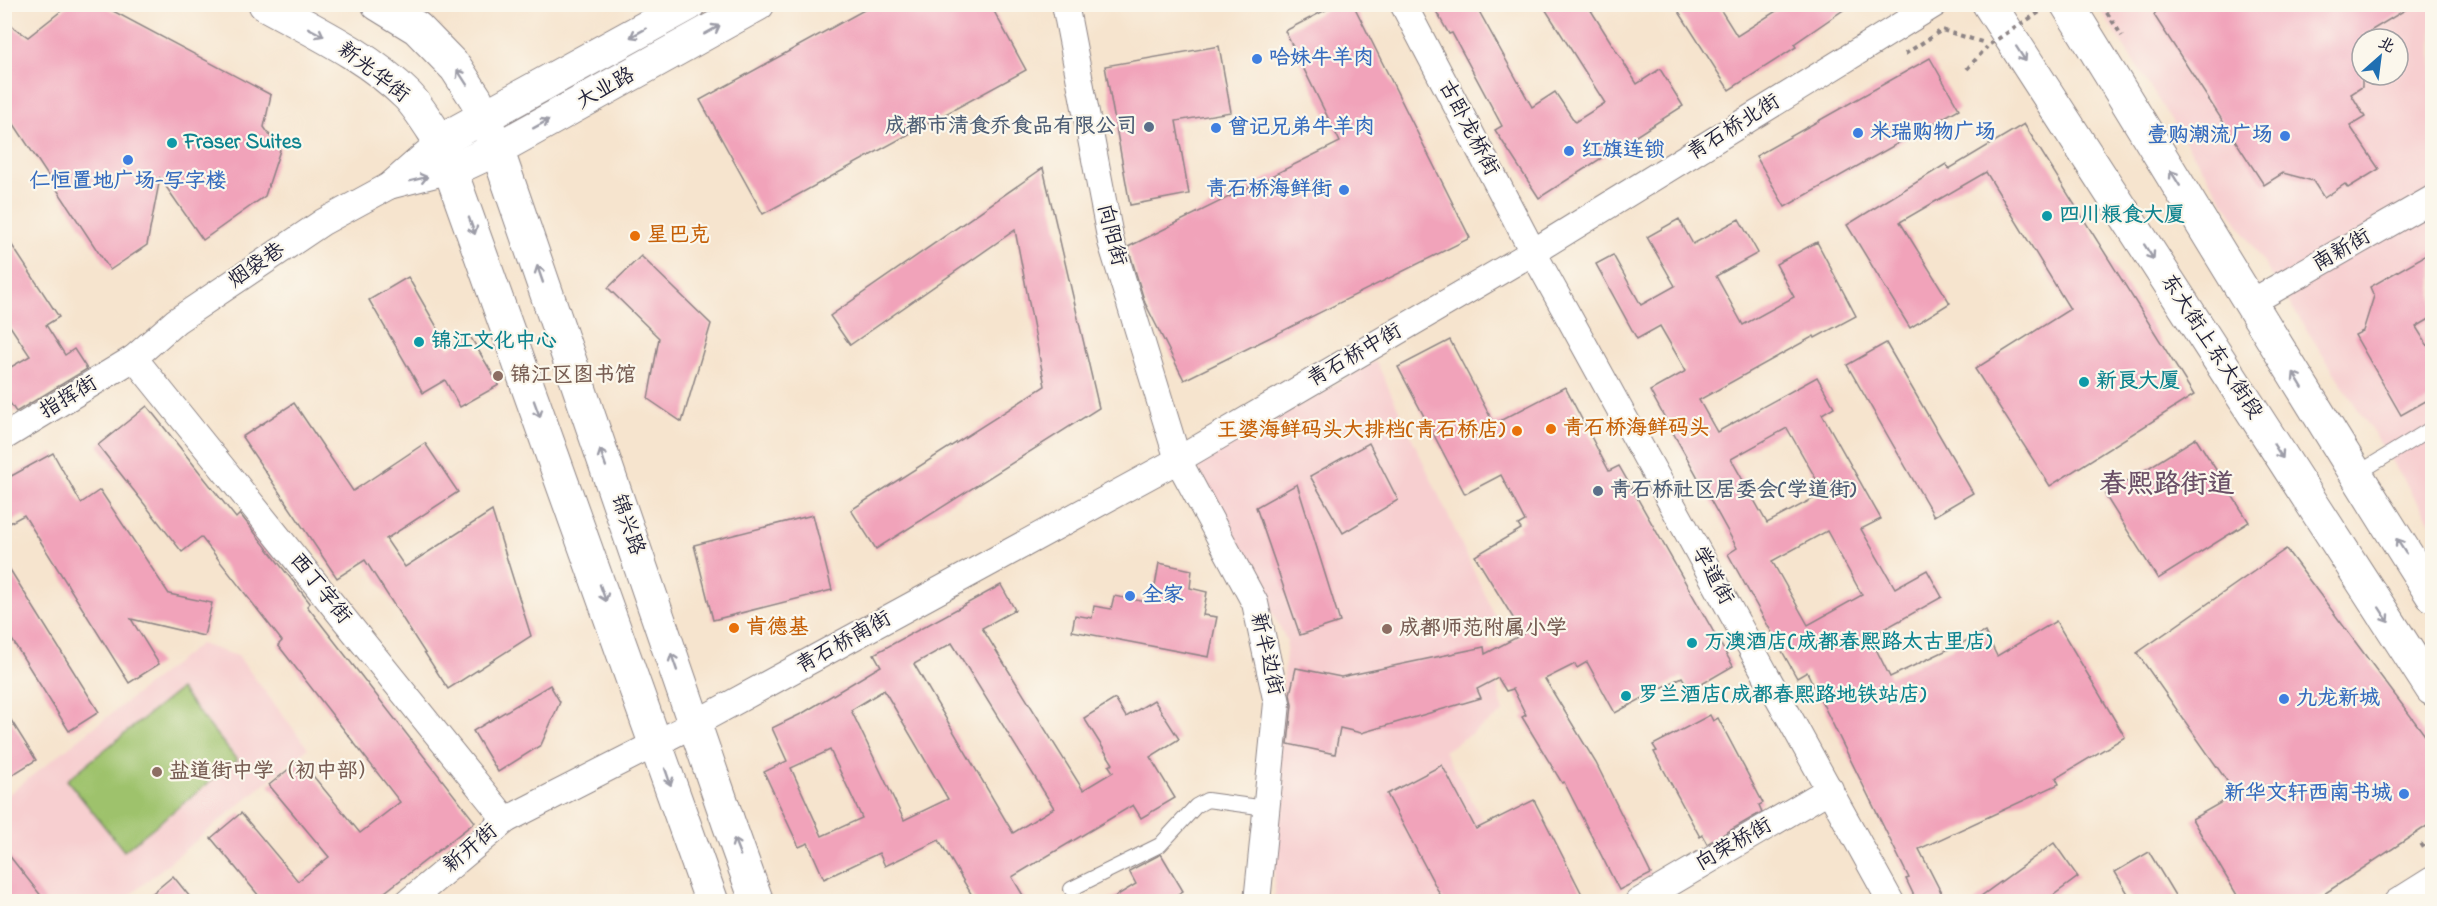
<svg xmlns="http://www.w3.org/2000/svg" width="2437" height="906" viewBox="0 0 2437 906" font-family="'Indie Flower','LXGW WenKai TC',sans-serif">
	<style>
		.built { fill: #f7cfd0; fill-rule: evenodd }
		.green { fill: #9ec26c; stroke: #607254; stroke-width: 1.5 }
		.building { fill: #f1a3ba; fill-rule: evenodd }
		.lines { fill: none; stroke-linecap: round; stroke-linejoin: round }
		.lane-casing { stroke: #8c8384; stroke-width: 16 }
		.street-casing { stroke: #8c8384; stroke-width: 28 }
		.secondary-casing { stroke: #8c8384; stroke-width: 35 }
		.primary-casing { stroke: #8c8384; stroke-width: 35 }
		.path { stroke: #8c8384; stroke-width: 4; stroke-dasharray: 4.5 4.5; stroke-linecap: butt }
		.lane { stroke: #fff; stroke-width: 14 }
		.street { stroke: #fff; stroke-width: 26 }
		.secondary { stroke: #fff; stroke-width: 33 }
		.primary { stroke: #fff; stroke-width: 33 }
		.path-bridge { stroke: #8c8384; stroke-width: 4; stroke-dasharray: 4.5 4.5; stroke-linecap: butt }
		.oneway { stroke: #9c9ca7 }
		.shop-dot { fill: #3f7fe0; stroke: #fbf7ec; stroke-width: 2 }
		.service-dot { fill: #5c6f8a; stroke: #fbf7ec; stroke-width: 2 }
		.culture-dot { fill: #0f9aa8; stroke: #fbf7ec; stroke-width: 2 }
		.food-dot { fill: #e8710a; stroke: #fbf7ec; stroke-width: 2 }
		.education-dot { fill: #8d6e63; stroke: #fbf7ec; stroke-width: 2 }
		.labels { text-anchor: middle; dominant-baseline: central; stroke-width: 4.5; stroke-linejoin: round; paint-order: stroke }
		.shop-label { font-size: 21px; font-weight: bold; fill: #366cbe; stroke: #fbf7ec; text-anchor: start }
		.street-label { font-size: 21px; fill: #22223b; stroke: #fbf7ec }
		.service-label { font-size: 21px; font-weight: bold; fill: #4e5e75; stroke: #fbf7ec; text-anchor: end }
		.culture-label { font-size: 21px; font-weight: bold; fill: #0d838f; stroke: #fbf7ec; text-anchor: start }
		.food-label { font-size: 21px; font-weight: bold; fill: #c56008; stroke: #fbf7ec; text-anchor: start }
		.education-label { font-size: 21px; font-weight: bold; fill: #785e54; stroke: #fbf7ec; text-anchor: start }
		.district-label { font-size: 27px; font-weight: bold; fill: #6a4f67; stroke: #fbf7ec }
	</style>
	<rect width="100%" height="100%" fill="#fbf7ec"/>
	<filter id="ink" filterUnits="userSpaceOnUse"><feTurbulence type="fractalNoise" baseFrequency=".0167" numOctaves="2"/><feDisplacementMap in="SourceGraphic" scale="12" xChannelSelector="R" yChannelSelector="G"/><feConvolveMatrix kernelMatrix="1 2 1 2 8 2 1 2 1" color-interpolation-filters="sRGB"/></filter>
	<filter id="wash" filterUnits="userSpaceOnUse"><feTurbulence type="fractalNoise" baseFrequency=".008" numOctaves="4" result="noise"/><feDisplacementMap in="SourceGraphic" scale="24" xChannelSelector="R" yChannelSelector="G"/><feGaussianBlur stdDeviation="1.35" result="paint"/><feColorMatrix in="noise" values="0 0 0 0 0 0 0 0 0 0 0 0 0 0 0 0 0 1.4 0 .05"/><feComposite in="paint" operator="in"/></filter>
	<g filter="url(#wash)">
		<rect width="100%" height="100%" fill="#f6e4ce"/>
		<g class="built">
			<path d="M2097 5H2432V524ZM2362 39H2398V75H2362Z"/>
			<path d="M1376 361 1499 625 1487 634 1503 713 1444 751 1528 901H1274L1276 762 1287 641 1196 465Z"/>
			<path d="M200 644 238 656 308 748 130 895 136 901 5 902V797Z"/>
		</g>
		<path class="green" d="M180 689 237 760 124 851 67 780Z"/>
		<g id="blocks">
			<g class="building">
				<path d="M70 4H100L271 95 264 127 280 150 265 196 203 240 160 178 147 245 110 270 4 109V21L28 37Z"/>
				<path d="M875 4H990L1026 70 763 214 700 100Z"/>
				<path d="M1337 4H1353L1470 238 1184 380 1145 303 1128 247 1340 142 1285 31Z"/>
				<path d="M1432 4H1475L1532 107 1555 92 1575 122 1605 103 1542 4H1587L1637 84 1660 69 1683 106 1539 198 1495 130 1502 126 1452 33 1449 34Z"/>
				<path d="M1674 4H1717L1737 36 1787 4H1852L1794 44 1796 47 1729 90Z"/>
				<path d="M2160 4H2415L2362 36V87L2351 94 2365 117 2350 126 2379 169 2348 188 2345 184 2324 198 2313 181 2283 173 2264 185 2154 15Z"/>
				<path d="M1219 46 1231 112 1176 121 1189 194 1130 205 1105 66Z"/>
				<path d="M1930 58 1959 109 1785 207 1756 156Z"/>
				<path d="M2024 124 2194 395 2050 486 1975 369 2070 309 1986 172 1900 222 1950 303 1910 328 1847 225 1946 164 1949 169Z"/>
				<path d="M1043 168 1099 408 876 549 851 510 1045 386 1015 230 850 345 830 316Z"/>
				<path d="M1679 219 1693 244 1739 219 1758 253 1716 276 1743 325 1794 297 1776 264 1817 242 1856 316 1815 338 1814 336 1699 400 1717 432 1817 377 1834 407 1822 414 1881 519 1861 529 1895 588 1927 570 1942 597 1870 637 1890 677 1985 632 1997 656 2056 621 2125 737 2056 778 2059 784 1919 849 1946 902H1917L1906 879 1909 878 1807 672 1797 678 1728 554 1737 548 1650 391 1686 371 1660 326 1637 339 1596 264 1613 255 1641 305 1675 286 1647 237ZM1787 428 1824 493 1767 523 1731 459ZM1827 531 1862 595 1808 625 1772 561Z"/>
				<path d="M4 233 59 317 46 325 65 355 74 349 87 369 16 412 4 394V371L30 356 4 317Z"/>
				<path d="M2433 251V317L2416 327 2433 354V397L2401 415 2355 335 2363 331 2374 296 2370 287Z"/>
				<path d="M641 256 711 324 682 422 648 399 659 338 608 288Z"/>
				<path d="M408 277 449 348 470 336 499 385 460 407 445 380 423 393 369 300Z"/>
				<path d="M1450 340 1494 424 1565 387 1609 471 1619 466 1733 666 1690 691 1682 677 1615 713 1587 662 1577 668 1575 664 1545 679 1596 763 1651 874 1619 890 1564 782 1562 783 1522 717 1526 715 1513 689 1506 691 1498 678 1477 689 1481 698 1361 733 1340 728 1335 754 1288 744 1292 705 1290 694 1296 668 1341 677 1484 647 1485 654 1523 634 1475 556 1521 529 1518 525 1525 521 1501 475 1465 494 1398 367Z"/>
				<path d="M1886 343 1973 493 1934 516 1847 365Z"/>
				<path d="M294 403 353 491 425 443 458 492 386 539 405 567 492 511 531 636 448 689 365 560 337 578 242 437Z"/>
				<path d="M147 406 236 518 240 514 310 603 307 606 475 822 372 902H264L211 838 241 813 298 881 329 857 269 785 300 760 360 833 400 802 278 645 282 641 201 537 182 552 98 445Z"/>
				<path d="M2196 438 2249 522 2158 579 2105 495Z"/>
				<path d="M1369 443 1398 500 1343 533 1310 476Z"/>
				<path d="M53 453 81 503 100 490 169 594 212 603 204 636 131 619 159 664 129 683 24 515 4 526V480Z"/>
				<path d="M1297 484 1340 622 1300 635 1256 507Z"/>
				<path d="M813 515 832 590 713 620 694 545Z"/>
				<path d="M2286 549 2433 746V822L2312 902H2241L2192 819 2236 794 2137 653Z"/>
				<path d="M4 560 99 712 69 731 4 627Z"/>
				<path d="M1159 563 1192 570 1190 588 1207 592 1203 615 1217 617 1209 657 1072 631 1075 615 1092 618 1094 606 1111 609 1114 596 1152 603Z"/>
				<path d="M1001 585 1015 610 982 628 1083 790 1113 772 1109 766 1113 764 1084 718 1115 699 1126 717 1154 700 1179 739 1150 757 1175 798 1141 818 1133 805 1012 877 1027 902H976L939 840 885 866 879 853 824 879 808 843 799 847 764 772 787 761 772 728 803 713 881 666 874 654ZM952 643 1054 808 1013 833 914 664ZM884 690 948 799 904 820 851 710ZM830 750 862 818 822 836 791 768Z"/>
				<path d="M550 685 560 702 541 745 498 772 473 731Z"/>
				<path d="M4 709 36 760 4 780Z"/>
				<path d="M1710 715 1713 721 1718 718 1763 803 1759 805 1762 812 1707 844 1702 835 1700 837 1654 752 1657 751 1653 745Z"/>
				<path d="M1442 765 1476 829 1534 800 1586 902H1444L1387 794Z"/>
				<path d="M2054 843 2078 877 2044 902H1973Z"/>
				<path d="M4 849 46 902H4Z"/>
				<path d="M2149 852 2179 902H2133L2115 872Z"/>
				<path d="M1161 854 1183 891 1165 902H1106L1136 884 1129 871Z"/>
				<path d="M173 876 194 902H142Z"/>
			</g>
		</g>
	</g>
	<g filter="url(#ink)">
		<use href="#blocks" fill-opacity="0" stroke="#8c8384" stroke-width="1.5"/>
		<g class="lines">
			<defs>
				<g id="lane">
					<path d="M2355 475 2432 428"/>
					<path d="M1071 889 1160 845 1196 806 1207 800 1266 808"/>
				</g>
				<g id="street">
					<path d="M1065 4 1111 242 1178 460 1255 603 1277 703 1257 902"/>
					<path d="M1403 4 1533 252 1891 902"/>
					<path d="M440 141 389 186 452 170"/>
					<path d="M2252 302 2432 199"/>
					<path d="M134 358 506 820"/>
					<path d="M4 437 134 358 176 321 323 222 389 186"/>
					<path d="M408 902 506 820 694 724 1178 460 1533 252 1935 4"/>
					<path d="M1638 902 1830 789"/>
					<path d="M2397 902 2432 880"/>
				</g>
				<g id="secondary">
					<path d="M265 4C314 31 368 56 408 96 420 109 430 126 440 141L712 902"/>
					<path d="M378 4 417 28 456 68 476 99 497 149 729 824 757 902"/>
					<path d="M440 141 689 4"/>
					<path d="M452 170 497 149 758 4"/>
				</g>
				<g id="primary">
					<path d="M1989 4 2432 689"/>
					<path d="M2067 4C2189 201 2308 400 2432 595"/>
				</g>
			</defs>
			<use href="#lane" class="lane-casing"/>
			<use href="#street" class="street-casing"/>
			<use href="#secondary" class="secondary-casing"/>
			<use href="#primary" class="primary-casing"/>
			<g class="path">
				<path d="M2102 5 2122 36"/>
				<path d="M1905 54 1942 30 1982 42"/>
				<path d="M1967 69 1987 47"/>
				<path d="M2420 847 2432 839"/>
			</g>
			<use href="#lane" class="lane"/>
			<use href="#street" class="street"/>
			<use href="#secondary" class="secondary"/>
			<use href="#primary" class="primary"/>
			<path class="path-bridge" d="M1990 44 2052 4"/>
		</g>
		<defs><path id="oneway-shaft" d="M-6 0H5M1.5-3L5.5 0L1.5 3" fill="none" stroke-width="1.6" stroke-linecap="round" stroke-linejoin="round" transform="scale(1.5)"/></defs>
		<g class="oneway">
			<use href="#oneway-shaft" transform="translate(712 30) rotate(-29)"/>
			<use href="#oneway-shaft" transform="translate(316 32) rotate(28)"/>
			<use href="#oneway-shaft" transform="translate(638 33) rotate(151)"/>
			<use href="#oneway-shaft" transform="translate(2021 54) rotate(57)"/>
			<use href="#oneway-shaft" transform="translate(462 77) rotate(-123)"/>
			<use href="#oneway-shaft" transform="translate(541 124) rotate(-29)"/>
			<use href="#oneway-shaft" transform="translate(2175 178) rotate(-122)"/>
			<use href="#oneway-shaft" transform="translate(419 179) rotate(-14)"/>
			<use href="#oneway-shaft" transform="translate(472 226) rotate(70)"/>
			<use href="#oneway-shaft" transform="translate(2149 252) rotate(57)"/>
			<use href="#oneway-shaft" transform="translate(540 274) rotate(-109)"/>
			<use href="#oneway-shaft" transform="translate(2298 380) rotate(-121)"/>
			<use href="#oneway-shaft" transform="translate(537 409) rotate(70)"/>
			<use href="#oneway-shaft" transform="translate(2278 451) rotate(57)"/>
			<use href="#oneway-shaft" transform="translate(603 458) rotate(-109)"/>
			<use href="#oneway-shaft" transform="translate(2401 546) rotate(-123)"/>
			<use href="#oneway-shaft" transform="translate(603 593) rotate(70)"/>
			<use href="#oneway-shaft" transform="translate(2384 615) rotate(57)"/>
			<use href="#oneway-shaft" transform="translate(674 662) rotate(-109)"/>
			<use href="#oneway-shaft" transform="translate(668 777) rotate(71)"/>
			<use href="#oneway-shaft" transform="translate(737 847) rotate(-111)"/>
		</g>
	</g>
	<g class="shop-dot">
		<circle cx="1257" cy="59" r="6"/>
		<circle cx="1216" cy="128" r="6"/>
		<circle cx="1858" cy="133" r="6"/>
		<circle cx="2285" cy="136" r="6"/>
		<circle cx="1569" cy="151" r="6"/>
		<circle cx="128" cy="160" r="6"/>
		<circle cx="1344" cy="190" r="6"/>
		<circle cx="1130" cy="596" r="6"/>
		<circle cx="2284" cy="699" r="6"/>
		<circle cx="2404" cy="794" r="6"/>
	</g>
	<g class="service-dot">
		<circle cx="1149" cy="127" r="6"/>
		<circle cx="1598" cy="491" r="6"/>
	</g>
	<g class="culture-dot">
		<circle cx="172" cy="143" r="6"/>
		<circle cx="2047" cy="216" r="6"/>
		<circle cx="419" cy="342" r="6"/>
		<circle cx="2084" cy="382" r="6"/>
		<circle cx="1692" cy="643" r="6"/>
		<circle cx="1626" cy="696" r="6"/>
	</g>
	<g class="food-dot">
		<circle cx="635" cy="236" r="6"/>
		<circle cx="1551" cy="429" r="6"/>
		<circle cx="1517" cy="431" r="6"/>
		<circle cx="734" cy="628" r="6"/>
	</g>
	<g class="education-dot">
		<circle cx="498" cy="376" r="6"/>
		<circle cx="1387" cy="629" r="6"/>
		<circle cx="157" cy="772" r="6"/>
	</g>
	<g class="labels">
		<g class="shop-label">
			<text x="1269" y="59">哈妹牛羊肉</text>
			<text x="1228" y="128">曾记兄弟牛羊肉</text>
			<text x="1870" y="133">米瑞购物广场</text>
			<text x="2273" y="136" text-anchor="end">壹购潮流广场</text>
			<text x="1581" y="151">红旗连锁</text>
			<text x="128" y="182" text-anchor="middle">仁恒置地广场-写字楼</text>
			<text x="1332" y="190" text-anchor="end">青石桥海鲜街</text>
			<text x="1142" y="596">全家</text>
			<text x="2296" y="699">九龙新城</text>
			<text x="2392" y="794" text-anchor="end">新华文轩西南书城</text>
		</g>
		<g class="street-label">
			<text transform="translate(373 73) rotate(38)">新光华街</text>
			<text transform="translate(606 89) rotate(-29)">大业路</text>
			<text transform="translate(1468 128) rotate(62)">古卧龙桥街</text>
			<text transform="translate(1734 128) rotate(-32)">青石桥北街</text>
			<text transform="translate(1111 235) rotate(76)">向阳街</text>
			<text transform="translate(2342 251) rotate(-30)">南新街</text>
			<text transform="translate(257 266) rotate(-34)">烟袋巷</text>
			<text transform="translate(2211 347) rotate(57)">东大街上东大街段</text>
			<text transform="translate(1355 356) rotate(-30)">青石桥中街</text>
			<text transform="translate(69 398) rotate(-31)">指挥街</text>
			<text transform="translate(627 525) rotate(71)">锦兴路</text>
			<text transform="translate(1712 576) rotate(61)">学道街</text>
			<text transform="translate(320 589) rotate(51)">西丁字街</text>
			<text transform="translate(844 643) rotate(-29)">青石桥南街</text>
			<text transform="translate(1266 654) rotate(77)">新半边街</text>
			<text transform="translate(1734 845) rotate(-30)">向荣桥街</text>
			<text transform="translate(471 849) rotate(-40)">新开街</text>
		</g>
		<g class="service-label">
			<text x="1137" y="127">成都市清食乔食品有限公司</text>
			<text x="1610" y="491" text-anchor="start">青石桥社区居委会(学道街)</text>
		</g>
		<g class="culture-label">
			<text x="184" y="143">Fraser Suites</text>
			<text x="2059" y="216">四川粮食大厦</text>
			<text x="431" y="342">锦江文化中心</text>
			<text x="2096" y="382">新良大厦</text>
			<text x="1704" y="643">万澳酒店(成都春熙路太古里店)</text>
			<text x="1638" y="696">罗兰酒店(成都春熙路地铁站店)</text>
		</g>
		<g class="food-label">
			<text x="647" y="236">星巴克</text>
			<text x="1563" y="429">青石桥海鲜码头</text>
			<text x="1505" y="431" text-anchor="end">王婆海鲜码头大排档(青石桥店)</text>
			<text x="746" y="628">肯德基</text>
		</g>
		<g class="education-label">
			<text x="510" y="376">锦江区图书馆</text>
			<text x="1399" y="629">成都师范附属小学</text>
			<text x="169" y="772">盐道街中学（初中部）</text>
		</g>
		<g class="district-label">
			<text x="2167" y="485">春熙路街道</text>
		</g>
	</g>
	<rect width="2437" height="906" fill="none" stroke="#fbf7ec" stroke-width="24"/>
	<g transform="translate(2380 57) rotate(28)"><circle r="28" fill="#fbf7ec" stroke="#a4a2a5" stroke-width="1.5"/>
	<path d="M0-4.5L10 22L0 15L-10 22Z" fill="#1f6fb2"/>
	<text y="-9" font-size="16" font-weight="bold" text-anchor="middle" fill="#22223b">北</text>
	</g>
</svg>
